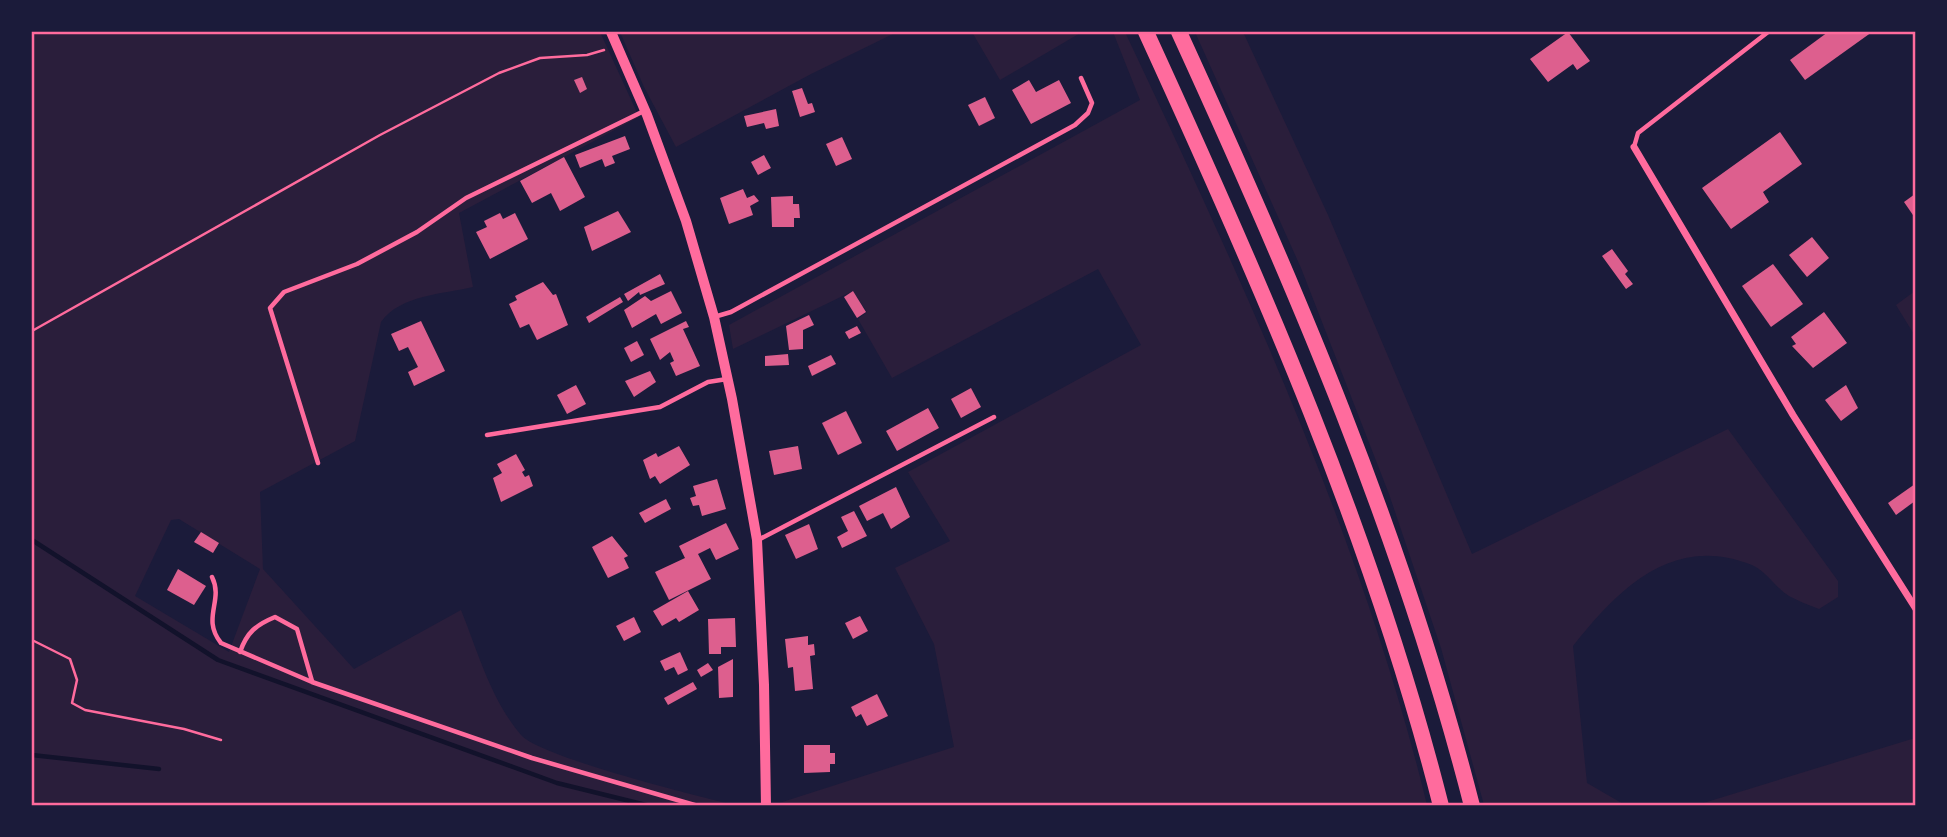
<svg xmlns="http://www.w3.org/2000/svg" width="1947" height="837" viewBox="0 0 1947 837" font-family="'IBM Plex Sans',sans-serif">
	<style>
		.green { fill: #2a1e3b; fill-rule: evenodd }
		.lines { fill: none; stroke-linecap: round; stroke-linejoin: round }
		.stream { stroke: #12122b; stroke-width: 4.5 }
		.building { fill: #dd5f8e }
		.path { stroke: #ff6b9d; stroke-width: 2.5 }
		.service { stroke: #ff6b9d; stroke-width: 4.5 }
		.minor { stroke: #ff6b9d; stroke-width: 7 }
		.tertiary { stroke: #ff6b9d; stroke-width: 10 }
		.motorway { stroke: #ff6b9d; stroke-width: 16 }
		.neatline { fill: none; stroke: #ff6b9d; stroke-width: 2.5 }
	</style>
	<rect width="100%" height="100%" fill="#1b1b3a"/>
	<g class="green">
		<path d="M32 32H600L639 117 459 213 473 287C443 294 400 295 381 322L355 441 260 492 263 569 354 669 461 610C478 652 491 700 521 735 540 757 700 797 735 805H32ZM179 519 260 569 229 652 135 596 171 520Z"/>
		<path d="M620 32H897L811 74 676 147 644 87Z"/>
		<path d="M972 32H1082L1000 80Z"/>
		<path d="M1113 32H1125C1242 280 1362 538 1427 805H773L954 747 934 644 895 568 950 541 908 472 1141 345 1098 269 892 378 858 319 867 312 853 291 733 349 729 325 1140 100Z"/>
		<path d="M1195 32H1243L1328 215 1472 554 1728 429 1838 581V597L1819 609C1809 605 1798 601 1789 596 1776 588 1766 571 1752 565 1673 533 1618 589 1573 646L1587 783 1625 805H1484L1441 648 1389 494 1301 268Z"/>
		<path d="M1915 291V336L1896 305Z"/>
		<path d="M1915 738V805H1697Z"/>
	</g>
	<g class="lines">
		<g class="stream">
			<path d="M32 540 218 660 557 783 650 806"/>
			<path d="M32 755 159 769"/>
		</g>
	</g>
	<g class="building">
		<path d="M1568 32 1590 61 1577 70 1573 64 1548 82 1530 59Z"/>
		<path d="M1828 32H1872L1805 80 1790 60Z"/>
		<path d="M582 77 587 89 580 93 574 80Z"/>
		<path d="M1029 80 1036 92 1059 80 1071 103 1031 124 1012 90Z"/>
		<path d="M802 88 808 104 812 103 815 112 800 117 792 91Z"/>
		<path d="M985 97 995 118 979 126 968 105Z"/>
		<path d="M776 109 779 126 766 129 764 123 747 127 744 116Z"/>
		<path d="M1780 132 1802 164 1763 192 1769 202 1731 229 1702 188Z"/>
		<path d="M625 136 630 149 612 156 615 163 605 167 602 159 580 168 575 155Z"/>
		<path d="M842 137 852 159 836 166 826 144Z"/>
		<path d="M764 155 771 168 758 175 751 162Z"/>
		<path d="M564 157 585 197 560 211 551 193 532 203 520 181Z"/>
		<path d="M743 189 747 198 754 195 759 201 750 206 753 215 729 224 720 198Z"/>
		<path d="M1915 194V218L1904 202Z"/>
		<path d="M793 196V204H799L800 218H794V227H772L771 197Z"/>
		<path d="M618 211 631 232 592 251 584 227Z"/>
		<path d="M500 213 503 219 515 213 528 239 490 259 476 232 487 227 484 221Z"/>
		<path d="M1812 237 1829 258 1807 277 1789 255Z"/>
		<path d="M1612 249 1628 271 1625 274 1633 284 1626 289 1602 256Z"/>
		<path d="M1773 264 1803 304 1771 327 1742 286Z"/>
		<path d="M660 274 665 284 640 295 639 292 628 301 624 294Z"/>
		<path d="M543 282 553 295 556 294 568 325 537 340 529 324 520 328 509 304 517 300 515 296Z"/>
		<path d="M671 291 682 313 661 324 656 314 632 328 624 310 645 296 651 301Z"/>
		<path d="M853 291 866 312 857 318 844 297Z"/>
		<path d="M620 297 623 302 589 323 586 317Z"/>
		<path d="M1824 312 1847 343 1813 368 1792 346 1796 344 1791 337Z"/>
		<path d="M809 315 814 325 803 330V349L789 350 786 326Z"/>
		<path d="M421 321 445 371 414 386 408 372 418 367 408 347 399 351 391 334Z"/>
		<path d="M686 321 689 327 683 329 700 366 676 376 670 363 674 361 670 352 660 360 650 339Z"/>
		<path d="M857 326 861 333 849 339 845 332Z"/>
		<path d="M637 341 644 355 631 362 624 348Z"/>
		<path d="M788 354 789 365 765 366V356Z"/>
		<path d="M831 355 836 364 812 376 808 366Z"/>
		<path d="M650 371 656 382 634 397 625 381Z"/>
		<path d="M576 385 586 404 567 414 557 395Z"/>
		<path d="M1846 385 1858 408 1841 421 1825 400Z"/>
		<path d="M971 388 981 407 961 418 951 399Z"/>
		<path d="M928 408 939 428 897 451 886 431Z"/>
		<path d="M846 411 862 443 838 455 822 423Z"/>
		<path d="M679 446 690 465 660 484 655 476 650 479 643 460 656 453 658 457Z"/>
		<path d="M798 446 802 469 774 475 769 451Z"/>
		<path d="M516 454 525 470 522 472 525 477 529 475 533 486 501 502 493 478 502 473 497 464Z"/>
		<path d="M717 479 726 509 702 516 699 505 693 506 690 498 696 496 693 486Z"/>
		<path d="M1915 484V501L1896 515 1888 503Z"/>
		<path d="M896 487 910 517 891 529 883 513 867 521 859 506Z"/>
		<path d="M666 499 671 509 645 523 639 513Z"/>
		<path d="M854 511 867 536 842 548 837 537 848 531 841 517Z"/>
		<path d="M726 523 739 549 716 560 710 548 698 554 711 579 669 600 655 572 685 558 679 546Z"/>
		<path d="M809 524 818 549 796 559 785 535Z"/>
		<path d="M201 532 219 543 213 553 194 542Z"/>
		<path d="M612 536 628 556 624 558 629 568 608 578 592 547Z"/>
		<path d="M178 569 206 586 194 605 167 590Z"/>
		<path d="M688 591 699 610 679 622 676 618 662 626 653 611Z"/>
		<path d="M860 616 868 631 853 639 845 623Z"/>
		<path d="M634 617 641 632 624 641 616 626Z"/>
		<path d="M735 618 736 647H721V654H709L708 619Z"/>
		<path d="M808 636V645L814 644 815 655 810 656 813 689 795 691 793 667 788 668 785 639Z"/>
		<path d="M680 652 688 670 678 675 674 667 665 671 660 661Z"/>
		<path d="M733 659V697L719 698 718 667Z"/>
		<path d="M708 663 713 670 701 677 697 670Z"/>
		<path d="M693 682 697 689 668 705 664 698Z"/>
		<path d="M877 694 888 716 867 726 861 714 856 717 851 707Z"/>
		<path d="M804 745H830V753H835V764H830V772L804 773Z"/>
	</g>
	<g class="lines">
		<g class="path">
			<path d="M32 331 380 135 499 73 540 58 587 55 604 50"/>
			<path d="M32 640 70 659 77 680 72 703 85 710 184 729 221 740"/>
		</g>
		<g class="service">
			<path d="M1634 147 1638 133 1768 32"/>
			<path d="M714 317 731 312 1075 125 1088 113 1092 103 1081 78"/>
			<path d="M487 435 660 407 708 382 727 379"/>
			<path d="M318 463 270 308 284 292 357 264 417 232 466 198 644 111"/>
			<path d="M758 540 994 417"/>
			<path d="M212 577C224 601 201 618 221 643L312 682 532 758 698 806"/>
			<path d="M240 652C247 632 256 625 275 617L297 629 312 681"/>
		</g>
		<path class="minor" d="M1634 147 1793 415 1916 609"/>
		<path class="tertiary" d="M611 32 647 115 686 221 714 317 732 399 757 540 764 685 766 806"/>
		<g class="motorway">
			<path d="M1146 32C1261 283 1373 537 1441 806"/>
			<path d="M1179 32C1294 283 1403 536 1472 806"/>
		</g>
	</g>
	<rect width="1947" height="837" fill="none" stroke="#1b1b3a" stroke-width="66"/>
	<rect x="33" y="33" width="1881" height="771" class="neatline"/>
</svg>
